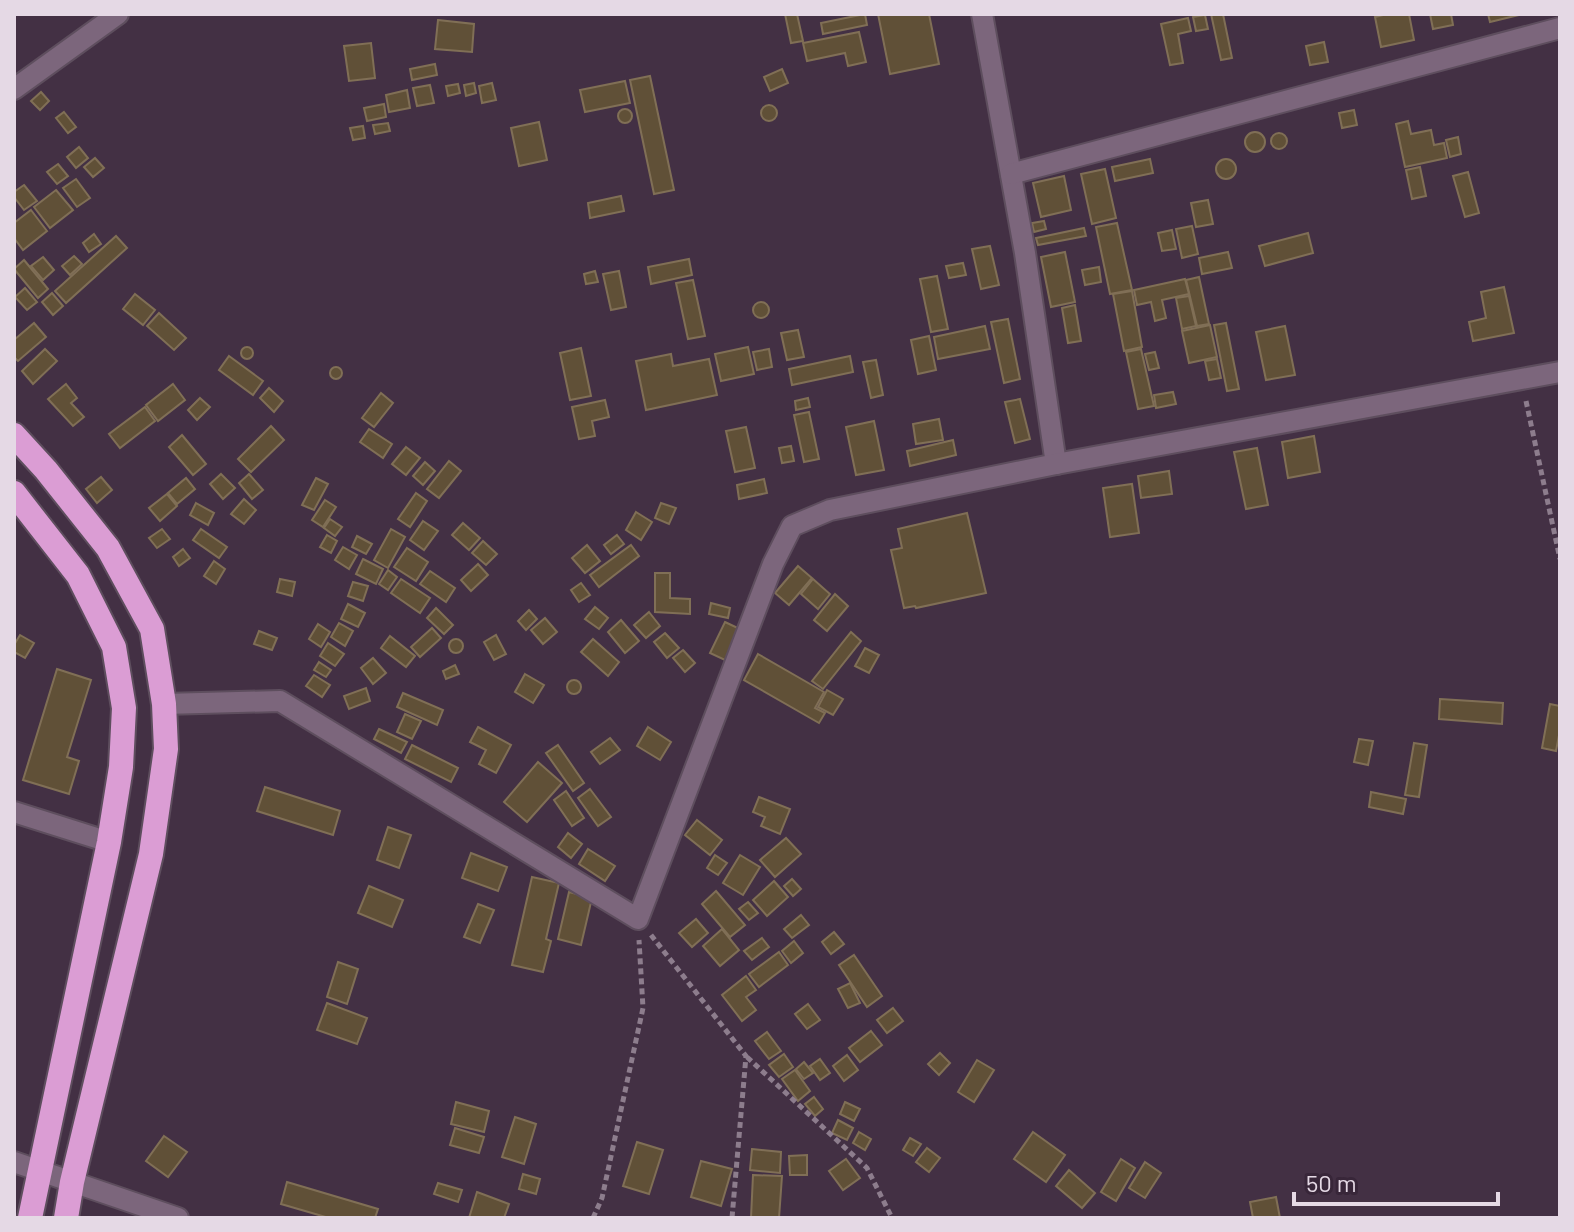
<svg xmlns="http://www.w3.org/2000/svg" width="1574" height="1232" viewBox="0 0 1574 1232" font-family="Barlow,sans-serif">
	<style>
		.building { fill: #605037; stroke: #806f56; stroke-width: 2 }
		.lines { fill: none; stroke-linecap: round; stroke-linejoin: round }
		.street-casing { stroke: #5e4e5e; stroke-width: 24 }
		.highway-casing { stroke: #5e4e5e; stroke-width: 28 }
		.path { stroke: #8d7d8d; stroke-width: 5; stroke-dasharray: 6 4; stroke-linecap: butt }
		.street { stroke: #7c667c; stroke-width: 20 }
		.highway { stroke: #db9dd4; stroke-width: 24 }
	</style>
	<rect width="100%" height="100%" fill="#433044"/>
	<g class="building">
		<path d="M785 14H797L803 41 791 43Z"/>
		<path d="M865 14 867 25 823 34 821 23Z"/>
		<path d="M878 14H929L939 64 890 74Z"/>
		<path d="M1211 14H1223L1232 58 1221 60Z"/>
		<path d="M1387 14H1409L1414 40 1381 47 1375 17Z"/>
		<path d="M1430 14H1451L1453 25 1433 29Z"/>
		<path d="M1488 14H1523L1490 22Z"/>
		<path d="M1205 15 1208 29 1196 31 1193 17Z"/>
		<path d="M1188 18 1191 31 1178 34 1183 63 1170 65 1161 24Z"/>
		<path d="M438 20 474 24 472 52 435 49Z"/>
		<path d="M859 32 866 62 848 66 845 53 807 61 803 43Z"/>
		<path d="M1324 42 1328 62 1310 65 1306 46Z"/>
		<path d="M371 43 375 78 349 81 344 46Z"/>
		<path d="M435 64 437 75 412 80 410 69Z"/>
		<path d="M782 69 788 83 770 91 764 77Z"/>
		<path d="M650 76 674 190 654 194 630 80Z"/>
		<path d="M625 81 630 103 585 112 580 90Z"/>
		<path d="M474 83 476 93 466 96 464 85Z"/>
		<path d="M492 83 496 100 482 103 479 86Z"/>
		<path d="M458 84 460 93 448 96 446 86Z"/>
		<path d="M430 85 434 103 417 106 413 88Z"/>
		<path d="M407 90 410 108 389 112 386 95Z"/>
		<path d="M41 92 49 101 40 110 31 101Z"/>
		<path d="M384 104 386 117 367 121 364 108Z"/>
		<circle cx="769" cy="113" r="8"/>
		<circle cx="625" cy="116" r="7"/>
		<path d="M1354 110 1357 125 1342 128 1339 113Z"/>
		<path d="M64 112 76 127 68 133 56 118Z"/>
		<path d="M1408 121 1411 134 1431 130 1434 145 1444 143 1447 158 1405 167 1396 124Z"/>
		<path d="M539 122 547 160 519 166 511 128Z"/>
		<path d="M388 123 390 131 375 134 373 125Z"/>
		<path d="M363 126 365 138 353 140 350 128Z"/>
		<circle cx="1255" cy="142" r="10"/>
		<circle cx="1279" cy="141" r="8"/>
		<path d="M1458 137 1461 154 1450 157 1446 140Z"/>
		<path d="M79 147 88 158 76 168 67 157Z"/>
		<path d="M95 158 104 168 93 177 84 167Z"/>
		<path d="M1150 159 1153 173 1115 181 1112 167Z"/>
		<circle cx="1226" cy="169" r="10"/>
		<path d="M58 164 68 176 57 184 47 172Z"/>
		<path d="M1420 167 1426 196 1412 199 1406 170Z"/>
		<path d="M1105 169 1116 218 1092 224 1081 174Z"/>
		<path d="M1468 172 1479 213 1465 217 1453 176Z"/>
		<path d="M1064 176 1071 210 1041 217 1033 183Z"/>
		<path d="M76 179 90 198 77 207 63 188Z"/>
		<path d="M24 185 37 201 24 210 14 197V192Z"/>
		<path d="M56 190 73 210 50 228 34 207Z"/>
		<path d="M621 196 624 211 590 218 588 203Z"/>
		<path d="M1208 200 1213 224 1196 227 1191 203Z"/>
		<path d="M31 210 47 231 23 250 14 238V223Z"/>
		<path d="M1044 221 1046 229 1034 232 1032 223Z"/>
		<path d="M1117 223 1132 290 1110 294 1096 227Z"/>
		<path d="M1192 226 1198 254 1182 258 1176 229Z"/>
		<path d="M1084 228 1086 236 1038 245 1036 238Z"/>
		<path d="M1172 230 1176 249 1162 251 1158 233Z"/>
		<path d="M1308 233 1313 253 1265 266 1259 246Z"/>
		<path d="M94 234 101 244 89 252 83 243Z"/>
		<path d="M116 236 127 248 66 303 55 291Z"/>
		<path d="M990 246 999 285 981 289 972 249Z"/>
		<path d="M1065 252 1075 302 1051 307 1041 257Z"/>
		<path d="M1228 252 1232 268 1202 274 1199 258Z"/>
		<path d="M74 256 82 264 70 275 62 266Z"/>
		<path d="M43 257 54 270 43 280 31 266Z"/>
		<path d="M689 259 692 275 651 284 648 267Z"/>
		<path d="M24 260 48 289 38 298 14 269Z"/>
		<path d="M963 263 966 275 949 278 946 266Z"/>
		<path d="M1099 267 1101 282 1085 285 1082 270Z"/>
		<path d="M595 271 598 282 586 284 584 274Z"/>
		<path d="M619 271 626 307 611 310 603 274Z"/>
		<path d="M937 276 948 329 931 332 920 279Z"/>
		<path d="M1199 277 1209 324 1197 326 1186 280Z"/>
		<path d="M1185 279 1189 294 1162 300 1166 318 1155 321 1151 302 1137 305 1134 290Z"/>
		<path d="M693 280 705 336 688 339 676 283Z"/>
		<path d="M1504 287 1514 333 1473 341 1469 322 1486 318 1481 292Z"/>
		<path d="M25 288 37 302 27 310 15 297Z"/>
		<path d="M1132 291 1142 347 1124 351 1113 294Z"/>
		<path d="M52 293 63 306 53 315 42 302Z"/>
		<path d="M135 294 155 310 143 325 123 309Z"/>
		<path d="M1189 296 1196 326 1182 329 1176 298Z"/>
		<circle cx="761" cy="310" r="8"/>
		<path d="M1075 305 1081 341 1068 343 1062 308Z"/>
		<path d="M159 313 186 338 174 350 147 326Z"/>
		<path d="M1008 319 1020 379 1004 383 991 322Z"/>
		<path d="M34 323 46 337 18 361 14 357V340Z"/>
		<path d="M1226 323 1239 389 1227 391 1214 325Z"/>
		<path d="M1210 325 1217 357 1189 363 1182 331Z"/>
		<path d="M985 326 990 349 938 359 934 337Z"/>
		<path d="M1285 326 1295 375 1266 380 1256 332Z"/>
		<path d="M798 330 804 357 787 360 781 333Z"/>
		<path d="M929 336 936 370 918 374 911 340Z"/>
		<circle cx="247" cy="353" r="6"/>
		<path d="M748 347 754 374 721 381 715 354Z"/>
		<path d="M581 348 591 396 570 400 560 353Z"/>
		<path d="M45 349 57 361 33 384 22 371Z"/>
		<path d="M769 349 772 367 757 370 753 352Z"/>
		<path d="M1141 349 1154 406 1138 409 1126 352Z"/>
		<path d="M1155 352 1159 368 1149 370 1145 354Z"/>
		<path d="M671 354 673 366 709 359 717 395 646 410 636 361Z"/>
		<path d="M229 356 263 381 253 395 219 370Z"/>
		<path d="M850 356 853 372 792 385 789 369Z"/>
		<path d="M1217 359 1221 378 1209 380 1205 361Z"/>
		<path d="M876 360 883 395 871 398 863 362Z"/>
		<circle cx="336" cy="373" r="6"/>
		<path d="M66 384 77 398 71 403 84 417 73 426 48 399Z"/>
		<path d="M173 384 185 400 158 421 146 405Z"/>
		<path d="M269 388 283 401 274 412 260 398Z"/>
		<path d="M1173 392 1176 404 1156 408 1154 395Z"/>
		<path d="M381 393 393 403 374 427 362 418Z"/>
		<path d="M200 398 210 407 197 420 188 410Z"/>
		<path d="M808 398 810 407 796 410 795 401Z"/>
		<path d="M1020 399 1030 439 1015 443 1005 402Z"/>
		<path d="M605 400 609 417 592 421 595 436 579 439 572 407Z"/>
		<path d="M145 407 155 421 120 448 109 434Z"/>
		<path d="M809 412 819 459 804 462 794 415Z"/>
		<path d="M939 419 943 440 916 444 913 424Z"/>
		<path d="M874 421 884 470 856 475 846 427Z"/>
		<path d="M271 426 284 440 251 472 238 459Z"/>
		<path d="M746 427 755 468 735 472 726 431Z"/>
		<path d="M369 429 392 444 383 458 360 442Z"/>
		<path d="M182 435 206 464 193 475 169 447Z"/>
		<path d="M1314 436 1320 472 1288 478 1282 442Z"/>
		<path d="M953 440 956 455 910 466 907 451Z"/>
		<path d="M791 446 794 461 782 463 779 448Z"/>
		<path d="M406 447 420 458 406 475 392 464Z"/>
		<path d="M1257 448 1268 505 1246 509 1234 452Z"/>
		<path d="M449 461 461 471 439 498 427 489Z"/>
		<path d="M425 462 435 471 423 485 413 476Z"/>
		<path d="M1169 471 1172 494 1141 498 1138 476Z"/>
		<path d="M221 474 235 488 223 499 210 484Z"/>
		<path d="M249 474 263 490 252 499 239 483Z"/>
		<path d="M101 477 112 490 97 503 86 489Z"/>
		<path d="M186 478 195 489 177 504 168 493Z"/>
		<path d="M316 478 328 484 314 510 302 505Z"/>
		<path d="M764 479 767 493 739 499 737 485Z"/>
		<path d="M1132 484 1139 533 1110 537 1103 488Z"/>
		<path d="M416 493 427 501 410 527 398 519Z"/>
		<path d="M167 494 177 506 160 521 149 508Z"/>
		<path d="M244 499 256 510 244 524 231 514Z"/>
		<path d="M325 500 336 507 323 527 312 520Z"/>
		<path d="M196 503 214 513 208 525 190 515Z"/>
		<path d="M661 503 676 508 669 524 655 518Z"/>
		<path d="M636 512 652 522 641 540 626 530Z"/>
		<path d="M967 513 986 593 916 608 915 606 904 608 891 550 902 548 898 529Z"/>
		<path d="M330 519 342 527 335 536 324 528Z"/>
		<path d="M423 521 438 531 424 550 410 540Z"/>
		<path d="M463 523 480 538 469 550 452 535Z"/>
		<path d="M162 529 170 539 157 548 149 538Z"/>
		<path d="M201 529 227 547 219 558 193 540Z"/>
		<path d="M391 529 405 537 388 568 374 560Z"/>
		<path d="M327 535 337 541 331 553 320 547Z"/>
		<path d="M617 535 624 544 611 554 604 545Z"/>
		<path d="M357 536 372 544 366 554 352 547Z"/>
		<path d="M483 541 497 554 486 565 472 553Z"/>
		<path d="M587 545 600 561 585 573 572 558Z"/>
		<path d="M631 545 639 556 599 587 590 575Z"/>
		<path d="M343 547 357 555 349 569 335 560Z"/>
		<path d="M407 548 428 562 416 581 394 567Z"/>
		<path d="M183 549 190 558 179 566 173 557Z"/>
		<path d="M363 559 383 569 376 584 356 574Z"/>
		<path d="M214 561 225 569 216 584 204 576Z"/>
		<path d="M478 564 488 575 471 591 461 580Z"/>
		<path d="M798 566 812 578 789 605 775 593Z"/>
		<path d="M388 570 397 577 388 590 379 584Z"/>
		<path d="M430 571 455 588 446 602 420 584Z"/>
		<path d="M655 573H670V598L690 599V614L655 612Z"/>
		<path d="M280 579 295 582 292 596 277 592Z"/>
		<path d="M401 579 430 598 420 613 391 593Z"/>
		<path d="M813 579 830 594 818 609 801 594Z"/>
		<path d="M353 582 368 586 363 601 348 596Z"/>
		<path d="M581 583 590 595 579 602 571 590Z"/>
		<path d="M835 594 848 606 827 631 814 620Z"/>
		<path d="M711 603 730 608 728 618 709 614Z"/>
		<path d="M348 604 365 613 358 627 341 619Z"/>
		<path d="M595 607 608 618 599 629 585 619Z"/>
		<path d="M436 608 453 625 444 634 427 618Z"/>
		<path d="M529 610 537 619 526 630 518 621Z"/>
		<path d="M649 612 660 626 646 638 634 625Z"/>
		<path d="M545 618 557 632 543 644 531 630Z"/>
		<path d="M621 620 639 641 625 653 608 632Z"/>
		<path d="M725 622 742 630 727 661 710 653Z"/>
		<path d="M339 623 353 631 345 646 331 637Z"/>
		<path d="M318 624 330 632 321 647 309 639Z"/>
		<path d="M432 628 441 638 420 657 411 647Z"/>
		<path d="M259 631 277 638 272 650 254 644Z"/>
		<path d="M851 632 861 641 823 689 812 681Z"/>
		<path d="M665 633 679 648 667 658 654 642Z"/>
		<path d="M20 635 34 643 25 658 14 652V645Z"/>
		<path d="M496 635 506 654 494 660 484 642Z"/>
		<path d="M390 636 415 656 406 667 381 648Z"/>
		<path d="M593 639 619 662 608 676 581 652Z"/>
		<circle cx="456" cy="646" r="7"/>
		<path d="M328 643 344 654 335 666 320 656Z"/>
		<path d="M865 648 879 655 869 673 855 666Z"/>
		<path d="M683 650 695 663 685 672 673 658Z"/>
		<path d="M758 654 824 692 815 708 825 713 819 723 744 680Z"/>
		<path d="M373 658 386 673 373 684 361 668Z"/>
		<path d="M319 662 331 670 326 677 314 670Z"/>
		<path d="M455 665 459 674 446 679 443 671Z"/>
		<path d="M57 669 91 680 67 757 79 761 69 794 23 780Z"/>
		<path d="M525 674 544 685 533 703 515 692Z"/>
		<path d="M314 675 330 685 322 697 306 686Z"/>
		<circle cx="574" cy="687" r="7"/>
		<path d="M366 688 370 701 349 709 344 696Z"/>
		<path d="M827 690 843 699 833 715 818 707Z"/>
		<path d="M403 693 443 710 437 725 397 707Z"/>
		<path d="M1440 699 1503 703 1502 724 1439 719Z"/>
		<path d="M1550 704 1560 706V730L1556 751 1542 748Z"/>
		<path d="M405 714 421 721 412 739 397 732Z"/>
		<path d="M478 727 511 745 496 773 479 764 486 750 470 742Z"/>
		<path d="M648 727 671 742 660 760 637 746Z"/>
		<path d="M379 729 407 742 401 753 374 739Z"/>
		<path d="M610 738 620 750 600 764 591 752Z"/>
		<path d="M1359 739 1373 741 1368 765 1354 762Z"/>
		<path d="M1414 743 1427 745 1419 797 1405 795Z"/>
		<path d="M412 745 458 768 451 782 405 759Z"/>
		<path d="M558 745 584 783 573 791 546 753Z"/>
		<path d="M538 762 562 783 527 822 504 802Z"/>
		<path d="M265 787 340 811 333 835 257 811Z"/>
		<path d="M590 789 611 817 598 826 578 798Z"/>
		<path d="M566 791 584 818 572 826 554 800Z"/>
		<path d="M1371 792 1406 799 1403 814 1369 807Z"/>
		<path d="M759 797 790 809 780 834 761 826 765 817 753 812Z"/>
		<path d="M697 820 722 840 710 855 685 835Z"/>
		<path d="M388 827 411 835 399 868 377 860Z"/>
		<path d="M568 833 582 844 571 858 558 847Z"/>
		<path d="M786 838 801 854 775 877 760 860Z"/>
		<path d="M588 849 615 866 605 881 579 864Z"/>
		<path d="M471 853 507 867 498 891 462 878Z"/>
		<path d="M715 855 727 863 718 875 707 868Z"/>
		<path d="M740 855 760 867 743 895 723 883Z"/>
		<path d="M532 877 559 883 546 939 551 941 543 972 512 965Z"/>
		<path d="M792 879 801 889 793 896 784 886Z"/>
		<path d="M774 881 788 897 767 916 753 900Z"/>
		<path d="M369 886 403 900 392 927 358 913Z"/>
		<path d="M716 891 745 925 730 937 702 904Z"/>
		<path d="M569 892 592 898 581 945 558 939Z"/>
		<path d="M748 902 758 913 749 920 739 909Z"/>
		<path d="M478 904 494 910 480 943 464 937Z"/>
		<path d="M801 915 809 925 792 938 784 929Z"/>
		<path d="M696 919 708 933 692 947 679 933Z"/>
		<path d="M722 929 739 950 720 966 703 946Z"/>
		<path d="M834 932 844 944 831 954 822 942Z"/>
		<path d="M762 938 769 947 752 960 744 951Z"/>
		<path d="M794 941 803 953 791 963 782 951Z"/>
		<path d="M779 952 788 965 759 987 749 974Z"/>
		<path d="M854 955 882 996 867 1007 839 965Z"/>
		<path d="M338 962 358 969 347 1004 327 997Z"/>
		<path d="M746 976 756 990 746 997 756 1010 742 1021 722 995Z"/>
		<path d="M850 983 860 1003 848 1008 838 989Z"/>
		<path d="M327 1003 367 1018 357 1044 317 1030Z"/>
		<path d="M808 1004 820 1020 807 1029 795 1014Z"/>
		<path d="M893 1008 903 1021 887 1033 877 1020Z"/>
		<path d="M871 1031 882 1045 860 1062 849 1048Z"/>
		<path d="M767 1032 781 1051 769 1059 755 1041Z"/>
		<path d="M940 1053 950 1063 939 1075 928 1064Z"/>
		<path d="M784 1054 793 1067 779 1077 769 1065Z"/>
		<path d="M847 1055 858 1070 844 1081 833 1066Z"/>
		<path d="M820 1059 830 1073 820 1080 810 1066Z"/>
		<path d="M977 1060 994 1070 974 1102 958 1092Z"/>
		<path d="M804 1062 813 1073 804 1079 796 1069Z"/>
		<path d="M795 1070 810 1091 798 1101 782 1079Z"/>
		<path d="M814 1097 823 1109 815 1116 805 1104Z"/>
		<path d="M456 1102 489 1111 484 1132 451 1124Z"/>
		<path d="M845 1102 860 1109 854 1121 840 1114Z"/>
		<path d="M515 1117 536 1124 524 1164 502 1157Z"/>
		<path d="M838 1120 853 1128 847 1140 832 1133Z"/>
		<path d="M455 1128 484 1137 479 1153 450 1145Z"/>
		<path d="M859 1132 871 1139 865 1150 853 1143Z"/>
		<path d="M1033 1132 1065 1155 1046 1182 1014 1159Z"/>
		<path d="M164 1136 187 1152 168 1177 146 1161Z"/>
		<path d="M910 1138 921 1144 913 1156 903 1150Z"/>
		<path d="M637 1142 663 1150 649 1194 623 1186Z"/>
		<path d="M927 1148 940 1158 929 1172 916 1162Z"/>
		<path d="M752 1149 781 1152 780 1173 750 1170Z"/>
		<path d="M807 1155V1175H790L789 1156Z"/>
		<path d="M846 1159 860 1178 843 1190 829 1171Z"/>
		<path d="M1121 1159 1135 1168 1116 1201 1101 1192Z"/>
		<path d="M701 1161 732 1169 721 1206 691 1197Z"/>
		<path d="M1145 1162 1161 1173 1145 1198 1129 1188Z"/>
		<path d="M1069 1170 1095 1193 1082 1208 1056 1186Z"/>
		<path d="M523 1174 540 1179 536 1194 519 1189Z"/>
		<path d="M753 1175 782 1176 779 1218H751Z"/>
		<path d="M287 1182 378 1209 375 1218H329L281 1204Z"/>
		<path d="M438 1183 462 1190 458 1202 434 1194Z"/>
		<path d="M477 1192 509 1204 504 1218H469Z"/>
		<path d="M1276 1197 1280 1218H1253L1250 1202Z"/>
	</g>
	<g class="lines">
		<defs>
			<g id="street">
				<path d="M982 14 1025 253 1056 464"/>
				<path d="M14 89 118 14"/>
				<path d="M1011 174 1560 28"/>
				<path d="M164 704 280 701 638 919 773 564 792 526 830 510 1056 464 1560 372"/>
				<path d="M14 812 109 842"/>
				<path d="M14 1162 178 1218"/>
			</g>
			<g id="highway">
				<path d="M14 435 46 470 108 548 152 629 164 704 166 749 151 854 72 1182 66 1218"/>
				<path d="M14 493 78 575 114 647 124 708 121 767 109 842 30 1218"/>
			</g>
		</defs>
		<use href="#street" class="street-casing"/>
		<use href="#highway" class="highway-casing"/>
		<g class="path">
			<path d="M1526 401 1560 559"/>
			<path d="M651 935 746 1056 732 1218"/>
			<path d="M747 1057 867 1168 892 1218"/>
			<path d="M593 1218 602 1198 643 1008 639 940"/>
		</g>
		<use href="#street" class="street"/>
		<use href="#highway" class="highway"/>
	</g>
	<rect width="1574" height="1232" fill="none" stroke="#e5d9e5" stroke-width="32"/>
	<path d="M1294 1192v12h204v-12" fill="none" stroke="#e5d9e5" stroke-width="4"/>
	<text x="1306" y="1192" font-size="24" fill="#e5d9e5" stroke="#382639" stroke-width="6" paint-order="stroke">50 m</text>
</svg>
